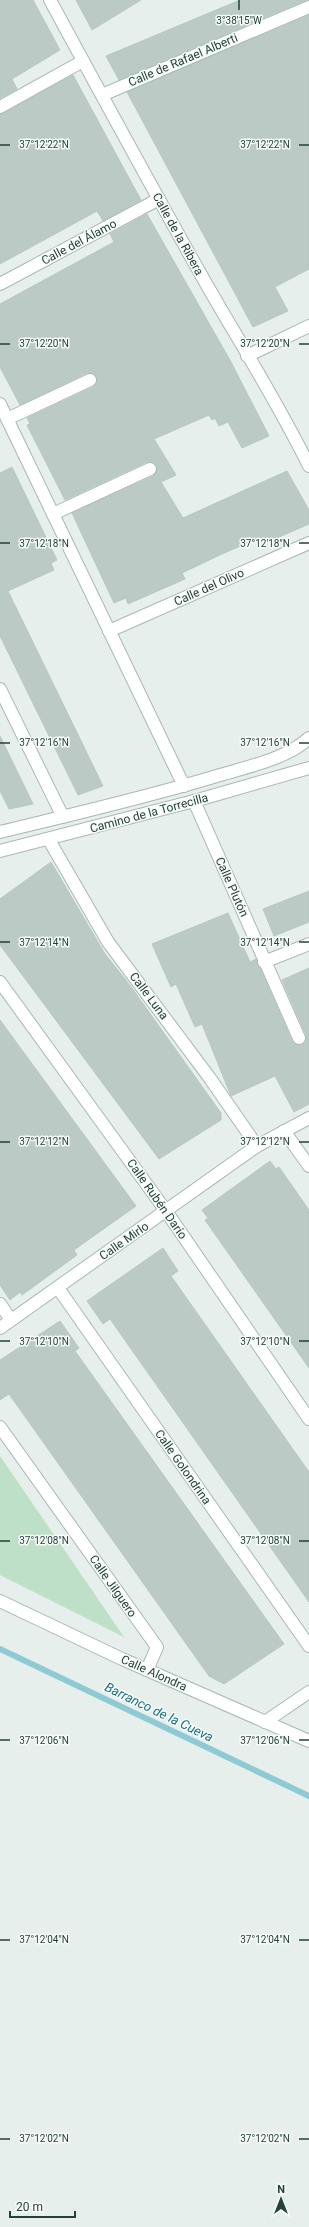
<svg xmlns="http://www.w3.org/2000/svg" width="309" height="2227" viewBox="0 0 309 2227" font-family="Roboto,sans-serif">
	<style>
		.green { fill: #bfe0c8 }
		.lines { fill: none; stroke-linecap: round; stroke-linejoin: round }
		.stream { stroke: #8ec9d4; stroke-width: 6 }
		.building { fill: #bbcac4; stroke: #b8c9c2 }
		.minor-casing { stroke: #a8b8b2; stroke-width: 14 }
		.minor { stroke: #fff; stroke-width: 12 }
		.ticks { fill: none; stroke: #24423a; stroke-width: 1.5 }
		.labels { text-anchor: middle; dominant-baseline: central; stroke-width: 3; stroke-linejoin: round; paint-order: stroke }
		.street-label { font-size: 12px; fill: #24423a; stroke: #f7fbf9 }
		.water-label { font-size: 13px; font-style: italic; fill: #1c6f80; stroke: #f7fbf9 }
		.ticks-label { font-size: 10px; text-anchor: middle; fill: #24423a; stroke: #f7fbf9; stroke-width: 3; stroke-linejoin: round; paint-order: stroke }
	</style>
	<rect width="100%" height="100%" fill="#e6efeb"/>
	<path class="green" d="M0 1456 124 1637 0 1575Z"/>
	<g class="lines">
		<path class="stream" d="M0 1649 309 1796"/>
	</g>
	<g class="building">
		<path d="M0 0H33L60 50 12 79 17 89 0 98Z"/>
		<path d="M76 0H141L92 30Z"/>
		<path d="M240 0H306L119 80 106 56Z"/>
		<path d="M309 15V269L275 287 288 311 253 327 127 92Z"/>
		<path d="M73 75 141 200 103 221 97 211 0 264V114Z"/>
		<path d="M147 214 231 362 269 436 242 448 228 422 219 426 215 418 212 420 209 415 154 439 176 475 161 482 183 518 287 471 309 510V524L263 544 261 537 222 554 182 573 185 579 128 604 126 598 114 603 72 513 153 476 156 473 157 466 154 463 147 462 65 500 27 425 30 424 27 418 93 387 96 384 97 377 94 374 87 373 20 405 0 367V304L114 242 110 234Z"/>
		<path d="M12 467 57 560 51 563 54 570 8 591 103 786 78 795 0 636V473Z"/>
		<path d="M0 736 17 771 33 804 9 809 0 791Z"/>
		<path d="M51 862 105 954 129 984 221 1113V1120L159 1159 0 945V899Z"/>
		<path d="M309 891V922L274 936 263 909Z"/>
		<path d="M228 913 250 962 256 959 292 1041 298 1045 305 1043 306 1035 282 980 309 968V1104L294 1112 275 1076 231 1096 202 1024 195 1027 176 984 171 987 152 944Z"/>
		<path d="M0 1020 136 1206 74 1250 77 1255 22 1295 20 1292 10 1300 0 1285Z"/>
		<path d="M270 1161 276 1169 279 1167 309 1210V1368L205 1220 208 1218 202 1210Z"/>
		<path d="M163 1248 178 1271 171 1276 309 1472V1602L110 1319 103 1324 87 1301Z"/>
		<path d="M60 1321 79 1348 75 1351 284 1644 224 1684 209 1676 9 1394 0 1400V1360Z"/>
	</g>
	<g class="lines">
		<defs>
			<g id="minor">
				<path d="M50 0C102 96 154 192 208 287 242 346 279 405 309 466"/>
				<path d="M102 95 309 7"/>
				<path d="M0 107 83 61"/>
				<path d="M0 284 159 199"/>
				<path d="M247 356 309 326"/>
				<path d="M0 404 184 786"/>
				<path d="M7 419 90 380"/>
				<path d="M53 514 150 469"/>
				<path d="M109 631 309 543"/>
				<path d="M0 689 63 817"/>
				<path d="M194 801 299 1038"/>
				<path d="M0 832C74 814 148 797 220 775 250 766 286 759 309 738"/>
				<path d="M49 840 108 942 209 1077 257 1146"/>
				<path d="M0 851 194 801 309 768"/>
				<path d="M264 962 309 944"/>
				<path d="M0 982 166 1211 309 1419"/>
				<path d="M284 1131 309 1166"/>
				<path d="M58 1288 309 1646"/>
				<path d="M0 1304 11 1320"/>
				<path d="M0 1328 257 1146 309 1118"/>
				<path d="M0 1427 157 1647 147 1670"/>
				<path d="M0 1601 122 1659 309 1741"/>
				<path d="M265 1722 309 1692"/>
			</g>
		</defs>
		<use href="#minor" class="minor-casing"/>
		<use href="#minor" class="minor"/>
	</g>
	<path class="ticks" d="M239 0V10M0 145H10M299 145H309M0 344H10M299 344H309M0 543H10M299 543H309M0 743H10M299 743H309M0 942H10M299 942H309M0 1142H10M299 1142H309M0 1341H10M299 1341H309M0 1541H10M299 1541H309M0 1740H10M299 1740H309M0 1940H10M299 1940H309M0 2139H10M299 2139H309"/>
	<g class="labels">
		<g class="street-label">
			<text transform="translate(183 60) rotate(-23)">Calle de Rafael Alberti</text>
			<text transform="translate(178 234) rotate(61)">Calle de la Ribera</text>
			<text transform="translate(79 242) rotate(-28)">Calle del Álamo</text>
			<text transform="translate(209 587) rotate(-24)">Calle del Olivo</text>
			<text transform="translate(149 813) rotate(-15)">Camino de la Torrecilla</text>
			<text transform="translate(232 887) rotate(66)">Calle Plutón</text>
			<text transform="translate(149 996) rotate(53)">Calle Luna</text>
			<text transform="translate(157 1199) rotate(55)">Calle Rubén Darío</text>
			<text transform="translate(124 1241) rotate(-35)">Calle Mirlo</text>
			<text transform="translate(183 1467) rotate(55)">Calle Golondrina</text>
			<text transform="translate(113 1586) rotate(55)">Calle Jilguero</text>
			<text transform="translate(154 1673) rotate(24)">Calle Alondra</text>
		</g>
		<g class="water-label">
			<text transform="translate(159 1712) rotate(26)">Barranco de la Cueva</text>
		</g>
	</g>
	<g class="ticks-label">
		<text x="239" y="24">3°38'15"W</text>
		<text x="44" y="148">37°12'22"N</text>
		<text x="265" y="148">37°12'22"N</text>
		<text x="44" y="347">37°12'20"N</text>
		<text x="265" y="347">37°12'20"N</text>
		<text x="44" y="547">37°12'18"N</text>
		<text x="265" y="547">37°12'18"N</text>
		<text x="44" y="746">37°12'16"N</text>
		<text x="265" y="746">37°12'16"N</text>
		<text x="44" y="946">37°12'14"N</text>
		<text x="265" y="946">37°12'14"N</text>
		<text x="44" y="1145">37°12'12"N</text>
		<text x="265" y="1145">37°12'12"N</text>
		<text x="44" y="1345">37°12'10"N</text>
		<text x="265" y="1345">37°12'10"N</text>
		<text x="44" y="1544">37°12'08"N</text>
		<text x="265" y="1544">37°12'08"N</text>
		<text x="44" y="1744">37°12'06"N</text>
		<text x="265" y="1744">37°12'06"N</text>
		<text x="44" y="1943">37°12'04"N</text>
		<text x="265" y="1943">37°12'04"N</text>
		<text x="44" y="2142">37°12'02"N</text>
		<text x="265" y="2142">37°12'02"N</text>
	</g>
	<g transform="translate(281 2199)" stroke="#f7fbf9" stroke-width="3" paint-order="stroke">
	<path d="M0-3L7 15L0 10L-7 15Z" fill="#24423a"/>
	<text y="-6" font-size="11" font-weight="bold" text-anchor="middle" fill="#24423a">N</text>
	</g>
	<path d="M10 2211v6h65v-6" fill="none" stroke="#24423a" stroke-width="2"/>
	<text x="16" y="2211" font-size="12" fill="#24423a" stroke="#f7fbf9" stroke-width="3" paint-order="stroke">20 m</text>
</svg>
